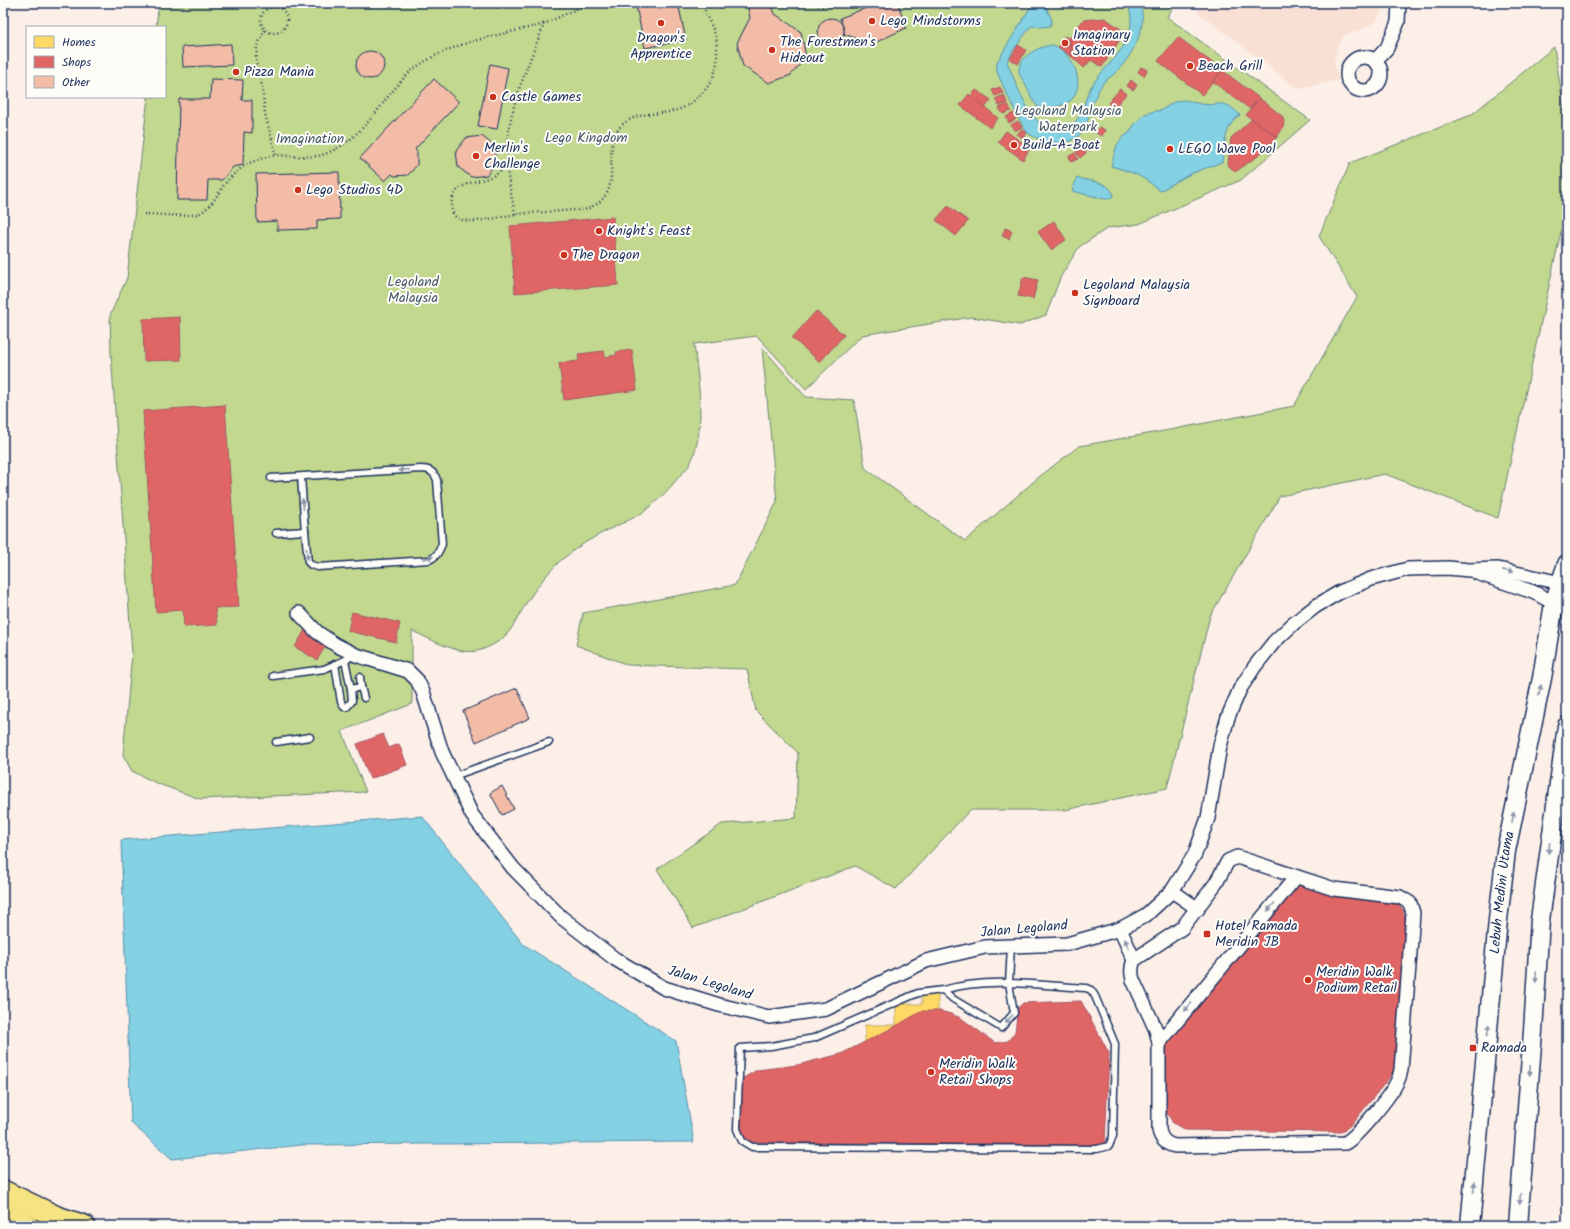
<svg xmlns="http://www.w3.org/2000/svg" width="1570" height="1229" viewBox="0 0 1570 1229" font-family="Kalam,sans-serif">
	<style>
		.built { fill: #f9e0d4 }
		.green { fill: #c1d88e; stroke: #6e8476 }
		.water { fill: #84d1e4; stroke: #5a90ae }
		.homes { fill: #ffd966; stroke: #bba664 }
		.shops { fill: #e06666; stroke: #a55664 }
		.building { fill: #f3bca6; stroke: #1b2f5e }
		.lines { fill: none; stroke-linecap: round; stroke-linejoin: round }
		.service-casing { stroke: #1b2f5e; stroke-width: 9 }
		.minor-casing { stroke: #1b2f5e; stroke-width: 16 }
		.tertiary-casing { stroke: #1b2f5e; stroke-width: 19 }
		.secondary-casing { stroke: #1b2f5e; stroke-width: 21 }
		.trunk-casing { stroke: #1b2f5e; stroke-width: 24 }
		.path { stroke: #1b2f5e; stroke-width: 2.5; stroke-dasharray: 1 3; stroke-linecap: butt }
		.service { stroke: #fdfcf7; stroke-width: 6 }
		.minor { stroke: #fdfcf7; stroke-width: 13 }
		.tertiary { stroke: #fdfcf7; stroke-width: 16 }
		.secondary { stroke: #fdfcf7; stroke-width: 18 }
		.trunk { stroke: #f6e381; stroke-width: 21 }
		.oneway { fill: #8c96aa }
		.poi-dot { fill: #c8321e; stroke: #fdfcf7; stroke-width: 1.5 }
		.labels { text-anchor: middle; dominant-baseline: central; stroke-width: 4; stroke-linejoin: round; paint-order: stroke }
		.poi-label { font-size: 14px; fill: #1b2f5e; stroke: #fdfcf7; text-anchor: start }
		.park-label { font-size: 14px; fill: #44596a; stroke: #fdfcf7 }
		.street-label { font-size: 14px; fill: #1b2f5e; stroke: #fdfcf7 }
	</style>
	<rect width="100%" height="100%" fill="#fbefe7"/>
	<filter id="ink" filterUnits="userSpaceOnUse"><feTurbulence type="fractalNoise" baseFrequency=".025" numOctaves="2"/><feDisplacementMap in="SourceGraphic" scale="8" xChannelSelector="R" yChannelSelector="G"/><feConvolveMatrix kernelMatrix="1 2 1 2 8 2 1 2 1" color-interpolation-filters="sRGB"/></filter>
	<g filter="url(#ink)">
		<path class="built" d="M1202 3H1384L1377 21 1362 29 1344 36 1337 47 1334 62 1339 80 1298 89 1198 12Z"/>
		<g class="green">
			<path d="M159 3H1176L1167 17 1310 120 1241 180 1139 224 1108 228 1079 247 1061 276 1046 315 1020 325 972 317 862 335 806 389 757 336 694 344C698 380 707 429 690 464 687 469 682 473 678 478 669 489 658 501 646 510 634 519 619 524 606 531 592 538 577 547 565 557 552 567 538 585 529 599 513 623 513 638 481 650 460 657 431 639 412 631V704L342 731 366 792 200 799 156 783 132 771 123 755 132 653 111 353 110 315 127 278 148 97H165V27H156Z"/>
			<path d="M1554 47 1567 128V204L1498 518 1385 474 1280 496 1210 616 1167 788 1065 810H970L896 889 855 866 693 928 657 869 722 824 796 818 798 753 756 711 747 669 628 665 576 645 583 613 735 585 777 502 762 347 806 397 854 400 865 468 965 541 1039 477 1079 446 1164 431 1294 406 1357 297 1319 236 1350 163 1471 115Z"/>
		</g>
		<g class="water">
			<path d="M1033 3H1047L1046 7 1052 20 1050 26 1042 27 1031 26 1012 52 1007 62C1016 83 1025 111 1043 126 1048 130 1054 129 1060 128 1065 128 1071 126 1074 123 1085 112 1084 98 1091 87 1109 58 1141 44 1128 3H1140C1148 25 1134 53 1119 69 1115 74 1110 77 1105 81 1101 85 1098 91 1096 96 1088 110 1090 127 1077 137 1065 147 1040 142 1028 133 1023 129 1001 83 998 74 996 70 997 66 997 62Z"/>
			<path d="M1053 45C1072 51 1087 84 1071 100 1064 107 1047 108 1038 107 1031 99 1029 91 1024 82 1023 79 1019 76 1019 72 1018 56 1040 46 1053 45Z"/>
			<path d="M1182 100C1189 100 1194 103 1201 104 1222 107 1222 97 1240 115 1224 126 1225 144 1222 162L1190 174 1160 191C1142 175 1134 173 1111 166L1117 145 1122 138 1129 133 1135 124 1145 114 1155 111 1162 110 1174 102Z"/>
			<path d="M1077 178C1088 181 1113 182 1113 196L1109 199H1105L1072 191Z"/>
			<path d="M422 816 523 944 676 1041 694 1142 301 1145 172 1159 131 1123 121 840Z"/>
		</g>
		<g class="homes">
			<path d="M1320 890 1354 916 1319 962 1301 948 1288 965 1255 940 1286 900 1303 913Z"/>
			<path d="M1348 969 1373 990 1350 1018 1359 1025 1348 1039 1340 1032 1312 1065 1323 1074 1311 1088 1302 1081 1277 1110 1253 1090 1279 1058 1269 1050 1281 1036 1289 1043 1316 1010 1308 1003 1319 989 1326 996Z"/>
			<path d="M922 993H938V1061H921V1031L914 1032V1069H865V1025H896V1004H922Z"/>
			<path d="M1203 1001 1238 1030 1221 1050 1236 1062 1200 1105 1170 1080 1190 1056 1171 1039Z"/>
			<path d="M962 1044H996V1079H1033V1044H1070V1078H1094V1123L934 1124V1080L962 1079Z"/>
			<path d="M815 1078H851L852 1083H859V1092H851V1122L740 1123V1080Z"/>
		</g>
		<g class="shops">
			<path d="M1105 18 1125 32 1102 67 1091 60 1084 68 1072 57 1069 39 1083 20Z"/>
			<path d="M1065 36 1069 39 1072 57 1058 47Z"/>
			<path d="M1178 37 1222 70 1202 95 1158 61Z"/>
			<path d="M1018 45 1026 50 1018 64 1010 59Z"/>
			<path d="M1141 67 1147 70 1144 76 1138 72Z"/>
			<path d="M1222 70 1259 98 1250 109 1213 82Z"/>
			<path d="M1131 80 1137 85 1133 90 1127 86Z"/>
			<path d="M1000 87 1003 93 995 96 992 90Z"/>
			<path d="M1120 89 1126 94 1114 108 1108 103Z"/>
			<path d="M976 90 991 100 985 108 971 96Z"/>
			<path d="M969 94 998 118 990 128 960 105Z"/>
			<path d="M1004 95 1007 103 999 106 995 99Z"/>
			<path d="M1259 98 1282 116 1284 121 1283 128 1277 137 1246 115Z"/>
			<path d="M1008 104 1011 111 1003 114 999 108Z"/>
			<path d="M1013 113 1016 119 1009 123 1006 117Z"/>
			<path d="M1252 119 1277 137 1258 156 1235 172 1228 165 1231 138Z"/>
			<path d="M1018 121 1022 127 1015 131 1011 125Z"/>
			<path d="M1099 127 1105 130 1102 136 1096 133Z"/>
			<path d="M1022 129 1027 133 1023 138 1017 134Z"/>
			<path d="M1006 131 1030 148 1023 160 998 142Z"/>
			<path d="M1088 142 1094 146 1090 151 1084 147Z"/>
			<path d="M1083 148 1086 153 1080 158 1076 152Z"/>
			<path d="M1075 153 1078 159 1071 162 1069 156Z"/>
			<path d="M948 206 968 221 956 236 936 220Z"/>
			<path d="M613 217 618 285 515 293 510 226Z"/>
			<path d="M1054 221 1066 240 1051 250 1038 232Z"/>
			<path d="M1005 228 1012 231 1009 239 1002 236Z"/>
			<path d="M1023 277 1038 280 1033 299 1018 296Z"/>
			<path d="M816 311 844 335 820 362 792 338Z"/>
			<path d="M180 317 181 360 144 361 143 319Z"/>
			<path d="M632 350 637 390 564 400 559 363 579 361 578 354 604 351 605 357 617 355 616 352Z"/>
			<path d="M225 405 239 607 215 608 217 625 184 627 183 610 156 612 143 411Z"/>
			<path d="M352 612 400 623 396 642 348 631Z"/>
			<path d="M305 630 328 642 317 660 295 647Z"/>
			<path d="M383 734 389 748 399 744 407 765 370 779 357 744Z"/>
			<path d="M1302 883 1394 901 1403 910 1406 922 1394 1069 1389 1078 1351 1125 1341 1132 1185 1130 1173 1123 1167 1113 1166 1101 1167 1038 1291 887Z"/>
			<path d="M1081 1001 1109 1053 1105 1145 748 1142 742 1134 739 1127 740 1080 757 1070 797 1065 841 1054 896 1026 922 1011H940L951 1014 961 1018 995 1043 1008 1041 1015 1032 1018 1008 1023 1003Z"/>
		</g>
		<g class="building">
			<path d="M652 3H678L686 40 645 48 636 6Z"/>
			<path d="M747 3H771L775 14 801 32 806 57 791 75 769 83 743 66 737 43 750 18Z"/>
			<path d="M879 3H898L906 28 872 44 844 34V29L840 18Z"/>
			<circle cx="831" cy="31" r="13"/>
			<path d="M231 44 232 65 183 67 182 47Z"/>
			<circle cx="370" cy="65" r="14"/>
			<path d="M490 64 508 68 497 129 478 126Z"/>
			<path d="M211 79 243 80 242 100H252V133L244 132 243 165 233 167 222 180H208L207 200H177L179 99H210Z"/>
			<path d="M434 79 459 102 415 149 417 152V165L408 175 394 176 392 174 385 181 360 158Z"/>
			<path d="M482 136 494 146 496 162 487 175 471 177 458 167 456 151 466 138Z"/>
			<path d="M339 172 340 219 317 220V229L277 230V221L257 222 256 174Z"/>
			<path d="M517 688 530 718 476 742 463 711Z"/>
			<path d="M502 786 514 809 502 815 490 793Z"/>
		</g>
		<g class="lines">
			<defs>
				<g id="service">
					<path d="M301 477 305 531"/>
					<path d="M271 478 421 469C430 469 434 472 437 480L442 544C439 551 437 557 429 560L318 567 311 565 308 562 305 531 276 533"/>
					<path d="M335 664 341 702 344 707H347L352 701 351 689 345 660"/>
					<path d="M273 676 324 669 348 659"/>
					<path d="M361 687 364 698"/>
					<path d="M351 689 361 687 360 677"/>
					<path d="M276 742 310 737"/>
					<path d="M454 776 549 742"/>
					<path d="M943 990 918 993 814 1038 771 1046 740 1048 737 1129 742 1141 752 1147 1097 1149 1109 1146 1113 1136 1115 1044 1095 996 1091 990 1086 988C1039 985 989 977 943 990L953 999 1001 1028 1014 1013 1009 983 1011 946"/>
				</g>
				<g id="minor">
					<circle cx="1364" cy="74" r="17"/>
					<path d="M1375 61 1387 48 1398 22 1399 3"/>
					<path d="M1477 573 1533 592 1554 603"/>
					<path d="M299 613 317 632 336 645 356 655 408 671 417 680 423 692 442 752 472 815 513 868 561 917 615 959 664 988 719 1005 769 1017 826 1009 926 961 985 947 1067 944 1120 929 1146 915 1172 891 1195 854 1208 818 1220 746 1228 717 1240 689 1255 666 1274 642 1293 624 1316 606 1340 592 1371 579 1408 569 1448 568 1469 570 1498 569 1561 583"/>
					<path d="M1237 857 1334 889 1400 897 1410 903 1413 913 1401 1070C1400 1074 1399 1079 1397 1082 1391 1095 1357 1137 1345 1143L1175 1146C1166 1144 1161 1140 1159 1130V1043L1156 1030 1133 980C1131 973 1131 967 1134 960L1182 928 1216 883 1228 861Z"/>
					<path d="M1172 891 1198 909"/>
					<path d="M1120 929 1134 960"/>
					<path d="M1159 1043 1296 877"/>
				</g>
				<path id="tertiary" d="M1554 603 1567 609"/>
				<g id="secondary">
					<path id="s1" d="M1470 1226 1498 920 1506 851 1542 678 1554 603 1567 564"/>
					<path d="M1518 1226 1533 1031 1540 920 1567 726"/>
				</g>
				<g id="trunk">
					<path d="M3 1191 57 1217 84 1226"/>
					<path d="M3 1214 28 1226"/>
				</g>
			</defs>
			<use href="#service" class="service-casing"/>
			<use href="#minor" class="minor-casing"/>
			<use href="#tertiary" class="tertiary-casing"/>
			<use href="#secondary" class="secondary-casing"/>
			<use href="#trunk" class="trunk-casing"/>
			<g class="path">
				<path d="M806 3 822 6 844 3"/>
				<circle cx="274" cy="20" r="13"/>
				<path d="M283 9 288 3"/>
				<path d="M265 30 257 46 256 63 262 86 265 114 276 155C289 156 310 158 322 155 350 146 370 121 387 98 399 84 405 74 421 64 457 40 503 35 544 24"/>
				<path d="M507 166C503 169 499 173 495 175 482 182 466 180 456 192 452 197 451 202 452 209 454 232 503 215 517 214 536 212 554 212 572 210 577 210 582 210 587 209 590 208 595 205 598 203 623 186 601 148 620 127 637 109 659 117 680 109 700 101 719 78 717 55 717 49 717 42 716 37 712 25 705 15 703 3"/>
				<path d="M144 214C156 214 190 218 200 213 214 206 219 189 230 178 244 163 257 159 276 155"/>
				<path d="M515 214C512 198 508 181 507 165 504 115 527 70 544 24L589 3"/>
			</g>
			<use href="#service" class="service"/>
			<use href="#minor" class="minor"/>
			<use href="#tertiary" class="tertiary"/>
			<use href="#secondary" class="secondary"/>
			<use href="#trunk" class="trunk"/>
		</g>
		<defs><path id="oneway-solid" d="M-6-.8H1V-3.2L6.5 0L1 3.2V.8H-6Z"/></defs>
		<g class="oneway">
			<use href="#oneway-solid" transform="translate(404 470) rotate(176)"/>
			<use href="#oneway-solid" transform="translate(303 504) rotate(-95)"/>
			<use href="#oneway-solid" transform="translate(307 554) rotate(84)"/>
			<use href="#oneway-solid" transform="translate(428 558) rotate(-15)"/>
			<use href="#oneway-solid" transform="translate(1508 571) rotate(11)"/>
			<use href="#oneway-solid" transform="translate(1540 690) rotate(-78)"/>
			<use href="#oneway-solid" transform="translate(1513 817) rotate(-79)"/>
			<use href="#oneway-solid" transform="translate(1549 848) rotate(98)"/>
			<use href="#oneway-solid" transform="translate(1271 907) rotate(130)"/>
			<use href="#oneway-solid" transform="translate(1127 944) rotate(-114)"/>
			<use href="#oneway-solid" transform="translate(1536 977) rotate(93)"/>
			<use href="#oneway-solid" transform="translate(1188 1007) rotate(130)"/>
			<use href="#oneway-solid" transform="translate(1009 1019) rotate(130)"/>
			<use href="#oneway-solid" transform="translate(1488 1030) rotate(-85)"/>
			<use href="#oneway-solid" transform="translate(1530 1070) rotate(94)"/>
			<use href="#oneway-solid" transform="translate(1474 1187) rotate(-85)"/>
			<use href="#oneway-solid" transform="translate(1520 1199) rotate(94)"/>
		</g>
	</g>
	<g class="poi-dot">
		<circle cx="872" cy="21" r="4"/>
		<circle cx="661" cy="23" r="4"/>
		<circle cx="1065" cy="43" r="4"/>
		<circle cx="772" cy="50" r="4"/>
		<circle cx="1190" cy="66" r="4"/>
		<circle cx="236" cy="72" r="4"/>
		<circle cx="493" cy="97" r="4"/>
		<circle cx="1014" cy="145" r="4"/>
		<circle cx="1170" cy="149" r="4"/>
		<circle cx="476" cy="156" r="4"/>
		<circle cx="298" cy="190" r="4"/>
		<circle cx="599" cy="231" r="4"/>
		<circle cx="564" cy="255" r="4"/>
		<circle cx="1075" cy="293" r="4"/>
		<rect x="1203" y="930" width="8" height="8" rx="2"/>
		<circle cx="1308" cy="980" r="4"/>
		<rect x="1469" y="1044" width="8" height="8" rx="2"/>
		<circle cx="931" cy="1072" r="4"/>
	</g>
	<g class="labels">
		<g class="poi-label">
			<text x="880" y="21">Lego Mindstorms</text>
			<text x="1073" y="35">Imaginary<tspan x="1073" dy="16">Station</tspan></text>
			<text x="661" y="38" text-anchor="middle">Dragon's<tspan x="661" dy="16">Apprentice</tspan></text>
			<text x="780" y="42">The Forestmen's<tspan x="780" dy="16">Hideout</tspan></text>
			<text x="1198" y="66">Beach Grill</text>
			<text x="244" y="72">Pizza Mania</text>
			<text x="501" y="97">Castle Games</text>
			<text x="1022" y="145">Build-A-Boat</text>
			<text x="484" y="148">Merlin's<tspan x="484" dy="16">Challenge</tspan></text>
			<text x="1178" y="149">LEGO Wave Pool</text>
			<text x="306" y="190">Lego Studios 4D</text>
			<text x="607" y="231">Knight's Feast</text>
			<text x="572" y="255">The Dragon</text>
			<text x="1083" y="285">Legoland Malaysia<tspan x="1083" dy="16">Signboard</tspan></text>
			<text x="1215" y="926">Hotel Ramada<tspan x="1215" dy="16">Meridin JB</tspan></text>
			<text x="1316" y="972">Meridin Walk<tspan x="1316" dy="16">Podium Retail</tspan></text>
			<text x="1481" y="1048">Ramada</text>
			<text x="939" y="1064">Meridin Walk<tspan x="939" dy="16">Retail Shops</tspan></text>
		</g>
		<g class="park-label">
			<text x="1068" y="111">Legoland Malaysia<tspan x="1068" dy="16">Waterpark</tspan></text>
			<text x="586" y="138">Lego Kingdom</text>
			<text x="310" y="139">Imagination</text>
			<text x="413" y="282">Legoland<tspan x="413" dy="16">Malaysia</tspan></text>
		</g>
		<g class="street-label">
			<text stroke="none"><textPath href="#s1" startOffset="335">Lebuh Medini Utama</textPath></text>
			<text transform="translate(1024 929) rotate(-5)">Jalan Legoland</text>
			<text transform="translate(710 983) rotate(17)">Jalan Legoland</text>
		</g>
	</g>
	<rect width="1570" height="1229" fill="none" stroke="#fdfcf7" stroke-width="16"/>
	<rect x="8" y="8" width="1554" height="1213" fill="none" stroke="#1b2f5e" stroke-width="1.5" filter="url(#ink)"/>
	<rect x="26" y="26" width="140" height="72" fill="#fdfcf7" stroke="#a3aaba"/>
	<rect x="34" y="36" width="20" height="12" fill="#ffd966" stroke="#a3aaba"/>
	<text x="62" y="46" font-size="12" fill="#1b2f5e">Homes</text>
	<rect x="34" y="56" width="20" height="12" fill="#e06666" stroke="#a3aaba"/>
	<text x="62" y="66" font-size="12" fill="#1b2f5e">Shops</text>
	<rect x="34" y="76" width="20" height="12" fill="#f3bca6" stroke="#a3aaba"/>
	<text x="62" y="86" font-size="12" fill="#1b2f5e">Other</text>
</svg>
